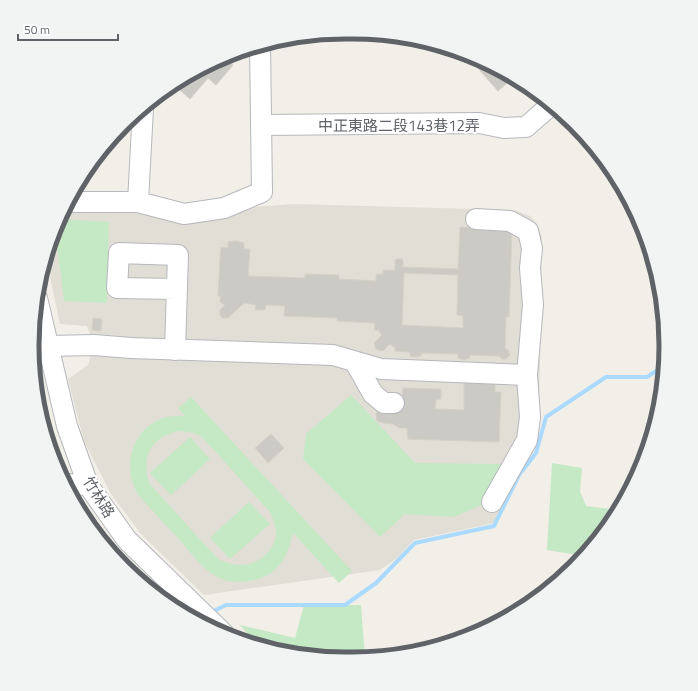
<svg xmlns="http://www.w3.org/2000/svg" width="698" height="691" viewBox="0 0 698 691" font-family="'Titillium Web','Noto Sans TC',sans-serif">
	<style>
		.education { fill: #e1ded6 }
		.green { fill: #c5e8c5; fill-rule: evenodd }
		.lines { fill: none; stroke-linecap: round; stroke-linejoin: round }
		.stream { stroke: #aadaff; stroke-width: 4 }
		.building { fill: #cccac5; stroke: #d6d1c6; fill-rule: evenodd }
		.minor-casing { stroke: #b5b8bc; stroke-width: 22 }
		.minor { stroke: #fff; stroke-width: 20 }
		.labels { text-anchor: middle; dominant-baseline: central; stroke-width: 4; stroke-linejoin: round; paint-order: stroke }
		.street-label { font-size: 15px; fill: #5f6368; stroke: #fff }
		.rim { fill: none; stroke: #5f6368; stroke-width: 5 }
	</style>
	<rect width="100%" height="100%" fill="#f1efe8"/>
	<path class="education" d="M294 204 514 210 530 216 538 225 542 237 539 421 494 523 414 540 397 558 380 570 204 595 141 534 111 494 84 441 68 379 88 365 94 345 87 326 60 324 46 258 56 226 64 210 108 209 188 221 242 208Z"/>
	<g class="green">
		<path d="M59 219 109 222 107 303 64 301 55 228Z"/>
		<path d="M351 395 415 463 502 464 486 503 454 517 405 514 380 537 303 459 306 434Z"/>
		<path d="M191 397 352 571 339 583 293 533C288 554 281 572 258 579 247 582 234 583 224 580 205 573 192 554 179 539 165 525 152 510 139 496 121 468 131 430 163 418 170 416 177 416 185 416L178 408ZM178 431 190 432 201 436 270 512C273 520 277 527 276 536 273 553 256 566 239 565 232 565 225 562 218 559L149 483C141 455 151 438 178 431Z"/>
		<path d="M190 437 210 459 171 495 150 473Z"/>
		<path d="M552 463 582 468 580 491 586 506 618 510 613 519 584 556 547 550Z"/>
		<path d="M249 502 270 524 230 559 210 538Z"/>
		<path d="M304 605H361L365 658 352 659 285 653 257 645 240 625 295 638Z"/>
	</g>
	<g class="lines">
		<g class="stream">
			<path d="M167 603 174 604 185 613"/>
			<path d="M216 610 226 605H345L376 583 415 543 494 526 519 475 536 453 546 417 606 377H647L664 366"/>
		</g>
	</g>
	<g class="building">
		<path d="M231 54 226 59 233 65 216 85 208 78 190 99 173 84Z"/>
		<path d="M482 61 513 78 498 91 476 66Z"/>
		<path d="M460 227 512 229 509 317H506L505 348 508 350 510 355 506 359H502L499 356 470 355V358L464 360 458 358V354L421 353V356L415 357 410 356V352L395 351V348L390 344 383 351 379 350 376 349 374 343 382 335 378 330H374L375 323 337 321V318L284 316 285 306 266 305 265 310H255L256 305 244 303 228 318H222L220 315V310L225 305 220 302 221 296H218L220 258 221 247 228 248V242L236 241 244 243V249H250L248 276 305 278V274L339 275V279L376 281V274H383V270H395V260L397 259H402L403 261V267L458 269ZM404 273 458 275 457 315 463 316V328L402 325Z"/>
		<path d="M93 318 102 319 101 331 92 330Z"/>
		<path d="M464 381 495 383V392H501L499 442 408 439 407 428H399L393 424 383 423 377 421 376 413 397 396H402L403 388 441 389V399L436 400 435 409 464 410Z"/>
		<path d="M271 434 284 448 268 463 255 448Z"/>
	</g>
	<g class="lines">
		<defs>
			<g id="minor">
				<path d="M143 108 138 202 184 214 224 208 262 192 260 45"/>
				<path d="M261 125 479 123 504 128 526 127 551 105"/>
				<path d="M68 202H138"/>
				<path d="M476 219 510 221 528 231 532 248 530 268 533 305 527 375 530 417 527 440 492 502"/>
				<path d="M37 298 67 426 88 485 127 540 224 634"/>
				<path d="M48 346 94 345 131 348 333 355 381 369 527 375"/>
				<path d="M175 350 178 255 119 253 117 288 177 289"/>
				<path d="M355 362 373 394 384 403H394"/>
				<path d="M66 484 88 485"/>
			</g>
		</defs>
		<use href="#minor" class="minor-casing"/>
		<use href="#minor" class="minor"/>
	</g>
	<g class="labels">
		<g class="street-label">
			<text x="399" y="125">中正東路二段143巷12弄</text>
			<text transform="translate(99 497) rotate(58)">竹林路</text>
		</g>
	</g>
	<path d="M0 0H698V691H0ZM345 39H353A306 306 0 0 1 659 345V346A306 306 0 0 1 353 652H345A306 306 0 0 1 39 346V345A306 306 0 0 1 345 39Z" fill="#f2f3f3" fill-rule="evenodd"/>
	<path class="rim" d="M345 39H353A306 306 0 0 1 659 345V346A306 306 0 0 1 353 652H345A306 306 0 0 1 39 346V345A306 306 0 0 1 345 39Z"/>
	<path d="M18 34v6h100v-6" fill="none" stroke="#5f6368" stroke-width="2"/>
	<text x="24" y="34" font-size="12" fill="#5f6368" stroke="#ffffff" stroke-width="3" paint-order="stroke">50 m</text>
</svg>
